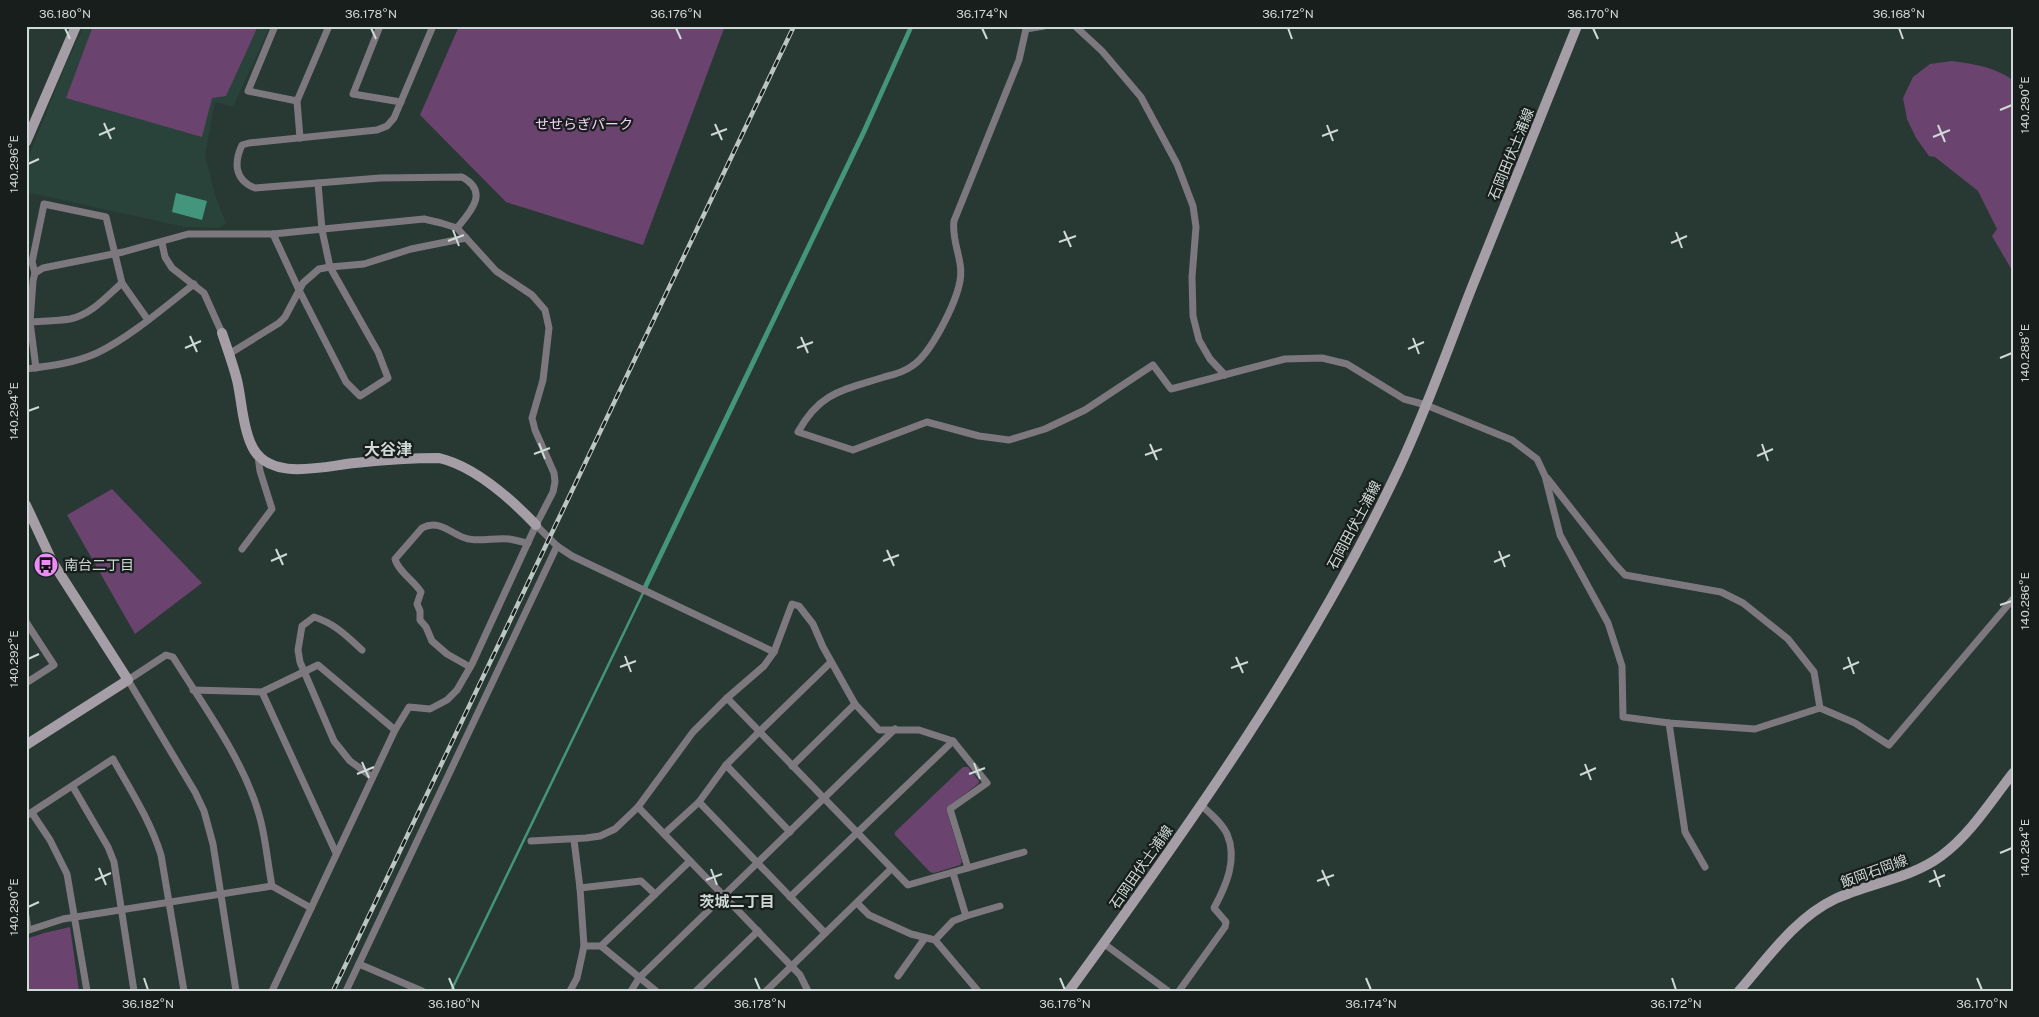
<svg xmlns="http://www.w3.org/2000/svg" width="2039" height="1017" viewBox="0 0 2039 1017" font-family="'Public Sans','Noto Sans JP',sans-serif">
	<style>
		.built { fill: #2a433a }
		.green { fill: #6a436f }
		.water { fill: #43957b }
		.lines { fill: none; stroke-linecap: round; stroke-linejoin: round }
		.stream { stroke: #43957b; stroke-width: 2.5 }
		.street { stroke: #7d787e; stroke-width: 7 }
		.secondary { stroke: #a69ea7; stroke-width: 10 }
		.rail-casing { stroke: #bbc6c2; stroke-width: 4.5 }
		.rail { stroke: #171e1b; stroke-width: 2.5; stroke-dasharray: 8; stroke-linecap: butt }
		.ticks { fill: none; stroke: #cfd9d5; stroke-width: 2 }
		.labels { text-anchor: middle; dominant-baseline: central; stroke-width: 4.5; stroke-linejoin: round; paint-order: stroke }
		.park-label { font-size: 14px; fill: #f7d0fb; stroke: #171e1b }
		.street-label { font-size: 14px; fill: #cfd9d5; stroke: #171e1b }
		.poi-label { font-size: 14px; fill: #cfd9d5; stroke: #171e1b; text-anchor: start }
		.neighbourhood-label { font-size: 15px; font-weight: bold; fill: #cfd9d5; stroke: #171e1b }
		.quarter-label { font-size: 16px; font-weight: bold; fill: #cfd9d5; stroke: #171e1b }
		.neatline { fill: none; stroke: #cfd9d5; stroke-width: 2 }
		.ticks-label { font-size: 12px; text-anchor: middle; fill: #cfd9d5 }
	</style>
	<rect width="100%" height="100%" fill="#283832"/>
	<path class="built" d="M84 26H270L233 107 215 102 205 155 216 198 226 223 219 228 185 227 26 192V163L63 71Z"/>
	<g class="green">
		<path d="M93 26H258L226 96 212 98 202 137 66 98Z"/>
		<path d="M459 26H725L643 245 506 202 420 115Z"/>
		<path d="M1952 61C1975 64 1994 67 2013 80V272L1992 236 1997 229 1978 191 1935 157 1929 156 1916 138 1907 119 1903 98 1913 77 1930 64Z"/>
		<path d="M112 489 202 583 135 634 67 515Z"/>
		<path d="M963 767H968L979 781 978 784 946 808 962 862 960 865 934 873 930 872 895 835V832Z"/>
		<path d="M70 927 79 991H26V939L44 933Z"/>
	</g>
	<g class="water">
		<path d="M909 26H914L866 133 647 589 642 588 862 130Z"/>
		<path d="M176 193 207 201 202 220 172 212Z"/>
	</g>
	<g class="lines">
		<path class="stream" d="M451 991 644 591"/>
		<g class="street">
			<path d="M275 26 248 91 297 101"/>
			<path d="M380 26 353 94 401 102"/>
			<path d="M433 26 394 118 387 126 377 130 249 143 242 145C234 162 234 180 255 188L380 178 462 177C490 192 470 212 457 228"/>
			<path d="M1044 26 1026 29 1019 60 954 221C951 242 964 260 960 281 956 303 931 354 912 366 904 372 893 375 884 377 843 390 820 392 798 432L853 450 927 422 979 436 1009 440 1045 429 1085 410 1153 365 1171 389 1285 359 1322 358 1347 364 1404 399 1426 405 1512 440 1537 459 1545 476 1560 535 1608 623 1622 666 1623 717 1669 723 1755 729 1820 708 1855 723 1889 745 2013 599"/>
			<path d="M1075 26 1102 51 1141 97 1177 164 1193 206 1196 227 1192 277 1193 316 1199 340 1210 359 1225 375"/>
			<path d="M26 29 27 26"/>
			<path d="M300 138 297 101 329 26"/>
			<path d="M273 234 299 290 346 382 360 396 388 378 378 352 330 267 322 230 318 183"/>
			<path d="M162 243 165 257 172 268 204 293 222 333"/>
			<path d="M35 273 43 268 123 252 188 234H273L424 219 441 223 457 228 496 271 532 295 545 310 549 328 543 380 532 418 535 430 554 473 555 482 553 492 536 525 472 664 457 690 447 700 430 709 409 707 395 730 272 991"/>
			<path d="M30 322C43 321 57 321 70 319 91 315 107 296 122 283"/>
			<path d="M229 354 279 323 285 317 303 283 319 269 330 267 364 264 411 249 466 238"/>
			<path d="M36 368 30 322 33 281 35 273 32 262 44 204 106 217 122 283 148 320"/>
			<path d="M26 369C50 366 75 363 97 353 129 338 166 306 194 284"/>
			<path d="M1547 478 1614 563 1625 575 1721 592 1743 603 1788 639 1814 672 1820 708"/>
			<path d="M536 525 557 546 572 556 774 652"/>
			<path d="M242 549 272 509 260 471 258 456"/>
			<path d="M26 622 54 665 26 683"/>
			<path d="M362 650C347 636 334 623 314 617L302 626 298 650 300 662 334 741 350 761 372 777"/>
			<path d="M470 667 447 654 432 641 426 627 420 620V611L417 604 421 592C414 581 398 571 395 559L422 528C439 519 450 533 465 538 479 543 494 537 509 539 515 540 522 542 528 543"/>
			<path d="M193 690 262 692 318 665 395 730"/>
			<path d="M262 692 336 853"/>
			<path d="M727 698 908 885 1024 852"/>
			<path d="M1669 723 1685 832 1705 867"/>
			<path d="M726 765 790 832"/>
			<path d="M792 766 855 704"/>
			<path d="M73 787 108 847 114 862 134 991"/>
			<path d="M699 802 825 933"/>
			<path d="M638 807 800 975 808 991"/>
			<path d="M32 813 50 840 67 874 87 991"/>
			<path d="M26 816 113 759C131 791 150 820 161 855L184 991"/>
			<path d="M664 834 699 802 726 765 759 732 831 662"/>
			<path d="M531 841 586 838 600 836 615 829 638 807 693 732 727 698 764 666 774 652 792 604 799 606 813 624 823 647 855 704 879 730H919L953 741 987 783 950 809 968 868"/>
			<path d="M580 888 641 881 655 894"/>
			<path d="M790 897 953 741"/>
			<path d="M857 903 869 915 911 934 935 940 978 991"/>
			<path d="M26 916 28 929"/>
			<path d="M966 916 1000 906"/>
			<path d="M26 931 63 919 272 886 311 908"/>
			<path d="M935 940 953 921 966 916 953 873"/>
			<path d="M1103 943 1168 991"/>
			<path d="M584 946H601L656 991"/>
			<path d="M601 946 690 861"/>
			<path d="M359 964 422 991"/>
			<path d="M898 976 925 938"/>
			<path d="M236 991 213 844 204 811 195 792 128 680 166 655 173 657C204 707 247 764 261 822 266 842 268 865 272 886"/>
			<path d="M346 991 557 546"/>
			<path d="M570 991 577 978 584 946 580 888 574 840"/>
			<path d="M631 991 639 978 895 729"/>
			<path d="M696 991 758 931"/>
			<path d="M766 991 891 869"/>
			<path d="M1179 991 1225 927 1226 922 1214 908C1226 886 1238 859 1227 834 1222 823 1210 813 1201 805"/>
		</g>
		<g class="secondary">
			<path d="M26 142 76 26"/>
			<path d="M222 333C227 348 233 364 237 380 242 401 242 424 251 444 267 483 324 466 355 463 383 460 412 458 439 458 474 466 512 500 536 525"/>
			<path d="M26 505 53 563 128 680 26 745"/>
			<path d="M1069 991C1190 825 1310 656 1398 470 1426 411 1448 348 1472 287 1507 200 1542 113 1577 26"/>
			<path d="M1739 991C1768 958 1795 918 1835 899 1869 883 1910 879 1941 856 1970 835 1991 801 2013 773"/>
		</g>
		<defs>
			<path id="rail" d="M333 991 794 26"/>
		</defs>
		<use href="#rail" class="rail-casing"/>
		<use href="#rail" class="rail"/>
	</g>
	<path class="ticks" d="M65 28 70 39M371 28 376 39M676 28 681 39M982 28 987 39M1288 28 1292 39M1593 28 1598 39M1899 28 1903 39M2000 110 2012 105M104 123 111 139M715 124 722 140M1327 125 1333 141M1938 125 1945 142M99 135 115 128M711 135 727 129M1322 136 1338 130M1933 137 1950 130M28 164 39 159M453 230 459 246M1064 231 1071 247M1676 232 1682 248M448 241 464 235M1059 242 1076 236M1671 243 1687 236M190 336 197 352M801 337 808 353M1413 338 1419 354M185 348 201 341M797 348 813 342M1408 349 1424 342M2000 358 2012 353M28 411 39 407M539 443 545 459M1150 444 1157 460M1762 444 1768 461M534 454 550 448M1145 455 1162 449M1757 456 1773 449M276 549 283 565M887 550 894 566M1499 551 1505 567M271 561 287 554M883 561 899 555M1494 562 1510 555M2000 605 2012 601M625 656 631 672M1236 657 1243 673M1848 657 1854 674M28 659 39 654M620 667 636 661M1231 668 1248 662M1843 669 1859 662M362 762 369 778M974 763 980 779M1585 764 1591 780M357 774 374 767M969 774 985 768M1580 775 1596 768M2000 853 2012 848M99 868 106 885M711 869 717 885M1322 870 1329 886M1934 870 1940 887M95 880 111 873M706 880 722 874M1317 881 1334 875M1929 882 1945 875M28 907 39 902M144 978 148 990M449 978 454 990M755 978 760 990M1060 978 1065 990M1366 978 1371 990M1672 978 1676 990M1977 978 1982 990"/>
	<defs>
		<symbol id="bus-disc" viewBox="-11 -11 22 22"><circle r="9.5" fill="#ed8cf9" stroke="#171e1b"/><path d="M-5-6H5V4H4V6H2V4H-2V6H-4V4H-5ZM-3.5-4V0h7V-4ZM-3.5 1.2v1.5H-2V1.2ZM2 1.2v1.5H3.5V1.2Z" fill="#111"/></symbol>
	</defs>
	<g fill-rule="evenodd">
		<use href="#bus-disc" x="32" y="551" width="28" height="28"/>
	</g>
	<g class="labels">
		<g class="park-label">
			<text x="584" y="124">せせらぎパーク</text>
		</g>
		<g class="street-label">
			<text transform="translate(1511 154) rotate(-68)">石岡田伏土浦線</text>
			<text transform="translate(1354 525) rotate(-62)">石岡田伏土浦線</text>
			<text transform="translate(1141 867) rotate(-55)">石岡田伏土浦線</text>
			<text transform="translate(1874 871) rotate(-20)">飯岡石岡線</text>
		</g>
		<g class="poi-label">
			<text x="64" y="565">南台二丁目</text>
		</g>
		<g class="neighbourhood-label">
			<text x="737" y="901">茨城二丁目</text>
		</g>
		<g class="quarter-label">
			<text x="388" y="449">大谷津</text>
		</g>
	</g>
	<rect width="2039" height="1017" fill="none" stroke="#171e1b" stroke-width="55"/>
	<rect x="28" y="28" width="1984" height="962" class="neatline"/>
	<g class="ticks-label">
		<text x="65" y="18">36.180°N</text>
		<text x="371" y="18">36.178°N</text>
		<text x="676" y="18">36.176°N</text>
		<text x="982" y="18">36.174°N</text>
		<text x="1288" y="18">36.172°N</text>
		<text x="1593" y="18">36.170°N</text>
		<text x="1899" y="18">36.168°N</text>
		<text transform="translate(2025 105) rotate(-90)" y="4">140.290°E</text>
		<text transform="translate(14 164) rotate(-90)" y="4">140.296°E</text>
		<text transform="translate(2025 353) rotate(-90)" y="4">140.288°E</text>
		<text transform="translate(14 411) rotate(-90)" y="4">140.294°E</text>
		<text transform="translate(2025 601) rotate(-90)" y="4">140.286°E</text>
		<text transform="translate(14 659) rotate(-90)" y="4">140.292°E</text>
		<text transform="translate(2025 848) rotate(-90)" y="4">140.284°E</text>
		<text transform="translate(14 907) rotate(-90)" y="4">140.290°E</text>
		<text x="148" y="1008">36.182°N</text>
		<text x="454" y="1008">36.180°N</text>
		<text x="760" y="1008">36.178°N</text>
		<text x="1065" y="1008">36.176°N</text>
		<text x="1371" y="1008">36.174°N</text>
		<text x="1676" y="1008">36.172°N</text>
		<text x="1982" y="1008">36.170°N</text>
	</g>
</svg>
